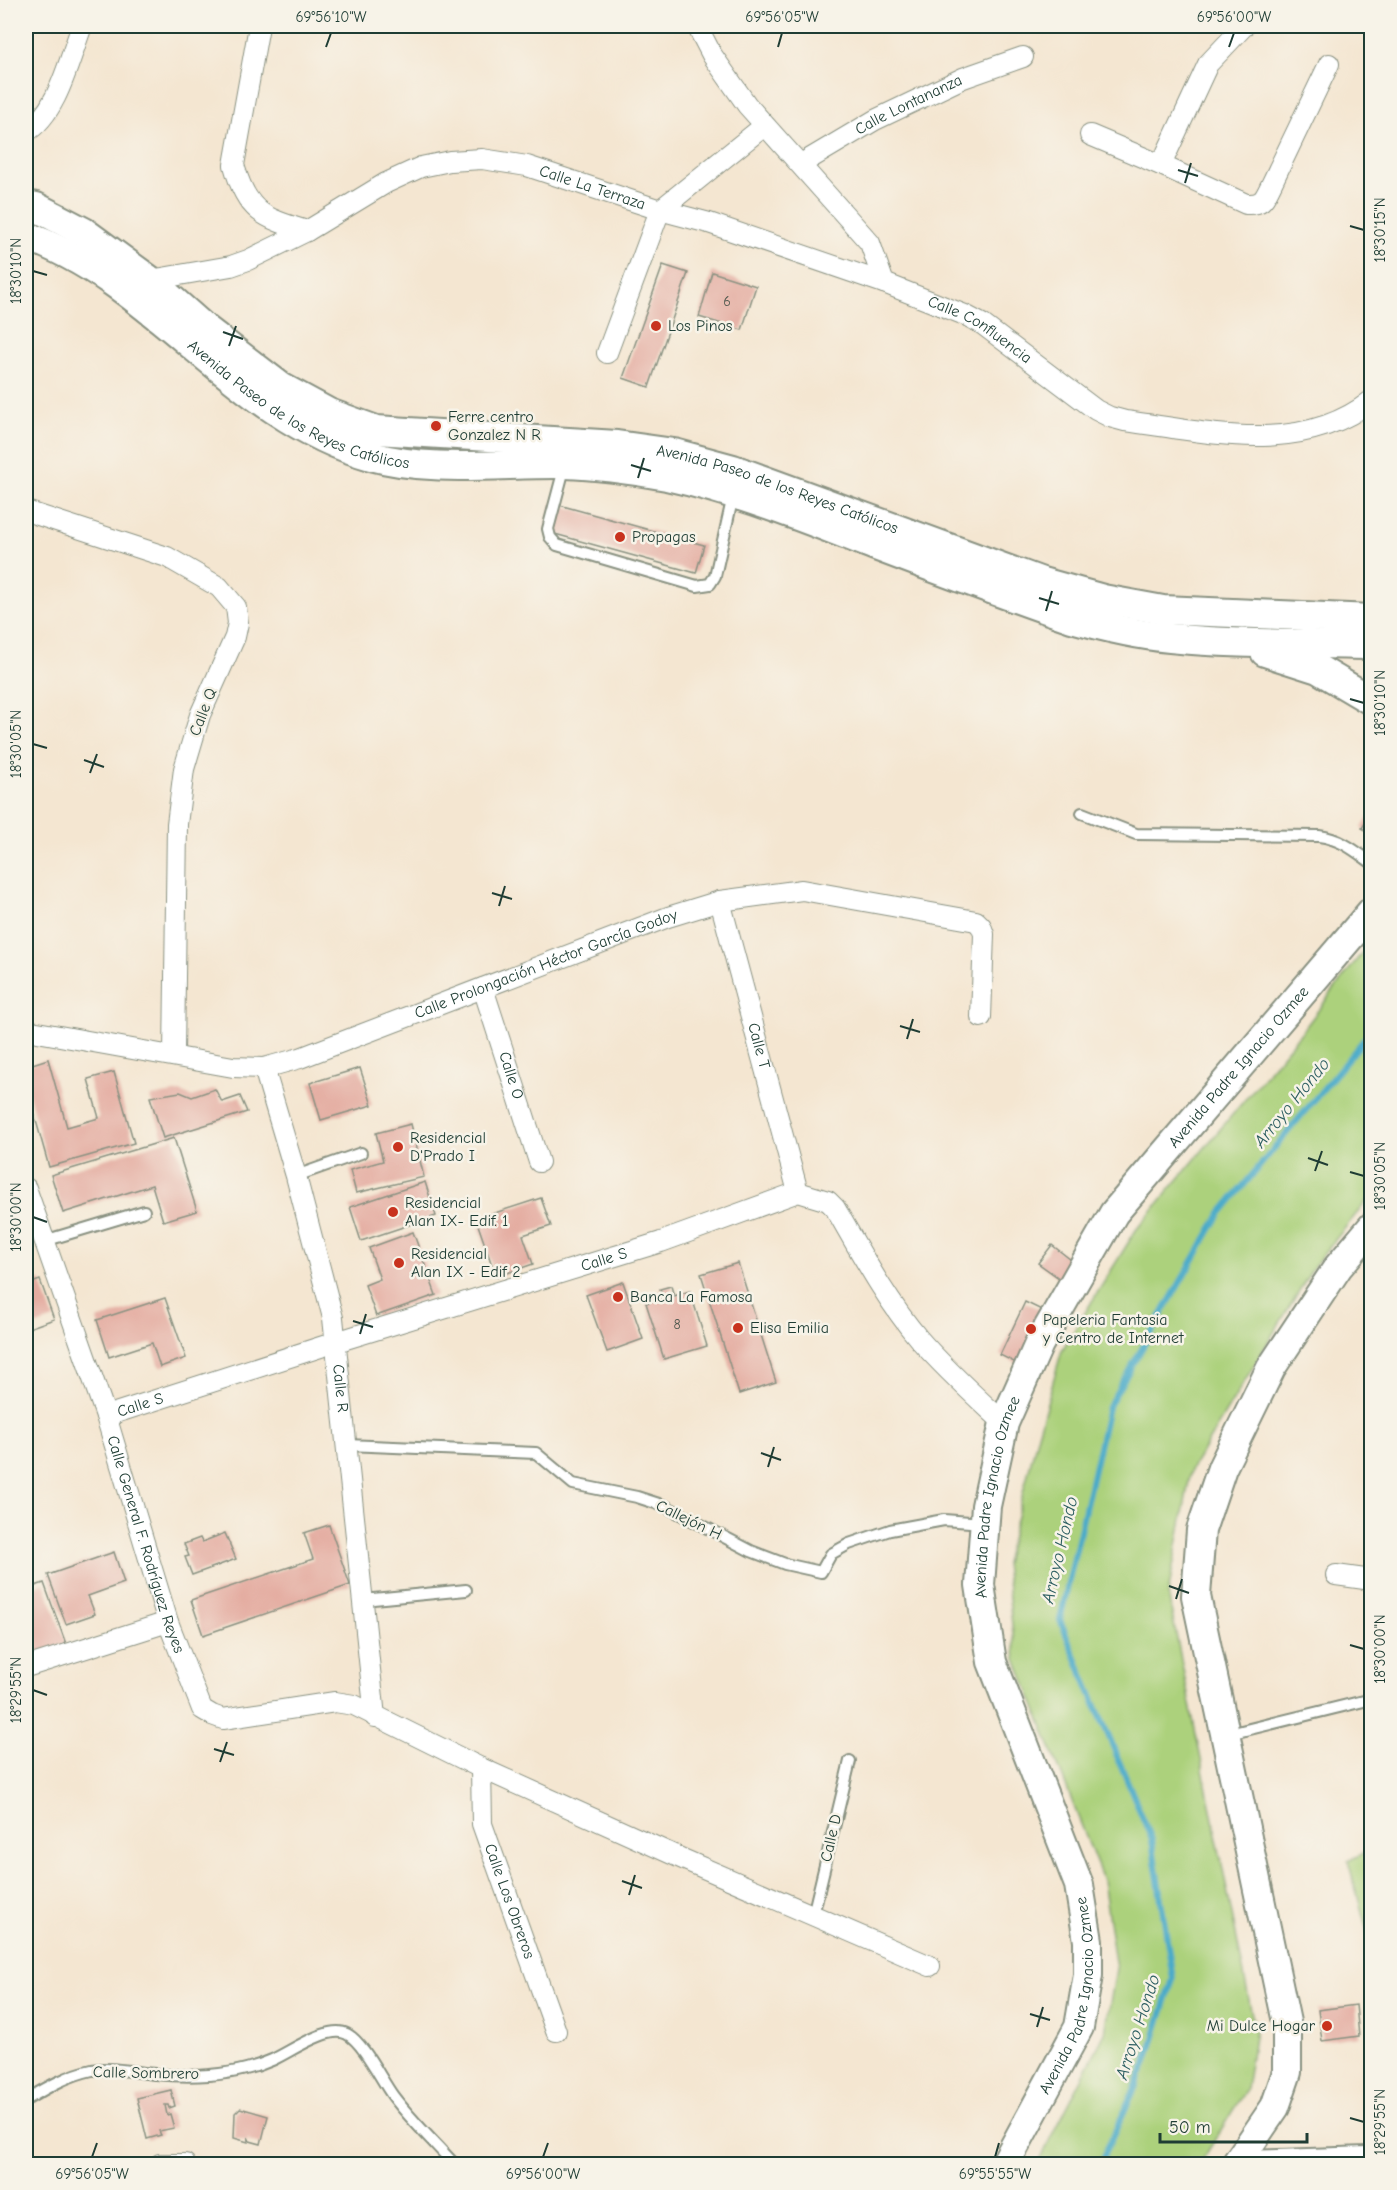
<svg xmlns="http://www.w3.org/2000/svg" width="1397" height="2190" viewBox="0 0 1397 2190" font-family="'Comic Neue',sans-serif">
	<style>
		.green { fill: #acd17b; stroke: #668758; stroke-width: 1.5 }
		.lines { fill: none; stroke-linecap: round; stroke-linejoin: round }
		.stream { stroke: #4aaac9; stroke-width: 6 }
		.building { fill: #e4aca0 }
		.lane-casing { stroke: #8a9282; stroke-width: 14 }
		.street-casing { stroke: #8a9282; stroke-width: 22 }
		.secondary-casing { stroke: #8a9282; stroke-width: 32 }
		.lane { stroke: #fff; stroke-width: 10 }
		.street { stroke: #fff; stroke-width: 20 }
		.secondary { stroke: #fff; stroke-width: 28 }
		.ticks { fill: none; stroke: #1f3d34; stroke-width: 2 }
		.poi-dot { fill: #c8321e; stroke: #f7f3e8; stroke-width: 2 }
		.labels { text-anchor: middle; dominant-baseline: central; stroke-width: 5; stroke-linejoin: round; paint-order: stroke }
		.number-label { font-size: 14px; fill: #50594f }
		.street-label { font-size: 16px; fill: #1f3d34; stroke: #f7f3e8 }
		.poi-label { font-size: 16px; fill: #1f3d34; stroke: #f7f3e8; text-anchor: start }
		.water-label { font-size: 18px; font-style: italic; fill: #2c5e61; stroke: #f7f3e8 }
		.neatline { fill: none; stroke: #1f3d34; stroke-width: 2 }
		.ticks-label { font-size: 15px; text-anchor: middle; fill: #1f3d34 }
	</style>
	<rect width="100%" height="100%" fill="#f7f3e8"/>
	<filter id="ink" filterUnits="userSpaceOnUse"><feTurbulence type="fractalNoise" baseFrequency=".0167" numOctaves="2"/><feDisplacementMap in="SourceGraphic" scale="12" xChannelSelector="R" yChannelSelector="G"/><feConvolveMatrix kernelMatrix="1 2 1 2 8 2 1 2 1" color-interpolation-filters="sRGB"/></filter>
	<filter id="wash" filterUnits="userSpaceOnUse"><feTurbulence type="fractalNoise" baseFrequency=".008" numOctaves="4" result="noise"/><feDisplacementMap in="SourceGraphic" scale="24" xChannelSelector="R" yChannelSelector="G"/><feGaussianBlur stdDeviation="1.35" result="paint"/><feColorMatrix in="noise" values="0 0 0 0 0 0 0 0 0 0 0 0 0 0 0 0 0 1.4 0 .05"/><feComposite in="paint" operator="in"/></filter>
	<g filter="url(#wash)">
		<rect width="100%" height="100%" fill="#f4e6d1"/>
		<g class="green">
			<path d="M1371 941V1196L1314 1266 1191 1470 1168 1594 1255 2030 1246 2089 1200 2164H1038L1105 2033 1116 1969 1103 1880 1016 1659 1005 1563 1038 1434 1062 1350 1136 1230 1304 1029Z"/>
			<path d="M1371 1849V1945L1348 1861Z"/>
		</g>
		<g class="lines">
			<path class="stream" d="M1100 2164 1146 2064 1173 1979 1152 1840 1060 1620 1108 1407 1220 1214 1372 1030"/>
		</g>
		<g id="blocks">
			<g class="building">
				<path d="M663 265 688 273 649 387 623 378Z"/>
				<path d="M712 272 756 286 742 330 699 317Z"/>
				<path d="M552 503 704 545 696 573 544 531Z"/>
				<path d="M1372 812V834L1362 828Z"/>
				<path d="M48 1059 67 1127 99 1118 88 1079 114 1072 134 1143 49 1167 26 1085V1066Z"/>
				<path d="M360 1068 372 1105 321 1120 310 1083Z"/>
				<path d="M215 1089 222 1102 240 1096 247 1112 163 1138 150 1097 180 1092 192 1097Z"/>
				<path d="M411 1124 424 1177 356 1193 350 1170 383 1161 376 1133Z"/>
				<path d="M174 1138 197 1211 163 1221 152 1185 63 1213 51 1175Z"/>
				<path d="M425 1182 436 1216 361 1241 350 1207Z"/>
				<path d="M541 1198 551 1226 523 1235 533 1264 496 1277 476 1219Z"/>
				<path d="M413 1232 436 1295 376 1316 365 1285 380 1279 369 1248Z"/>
				<path d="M1052 1245 1076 1264 1063 1281 1038 1263Z"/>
				<path d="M738 1263 776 1382 739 1394 701 1274Z"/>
				<path d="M40 1280 54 1319 26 1329V1285Z"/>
				<path d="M623 1282 643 1339 607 1352 586 1295Z"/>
				<path d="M671 1286 674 1296 690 1291 707 1346 664 1359 646 1303 662 1298 660 1289Z"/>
				<path d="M165 1298 186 1358 160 1367 152 1343 109 1357 97 1320Z"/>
				<path d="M1025 1302 1050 1314 1024 1367 1000 1355Z"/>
				<path d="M329 1525 350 1585 203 1635 191 1600 313 1559 304 1533Z"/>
				<path d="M225 1533 236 1559 192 1575 185 1557 189 1556 184 1544 200 1538 202 1542Z"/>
				<path d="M114 1552 124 1583 88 1596 95 1614 66 1624 48 1575Z"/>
				<path d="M44 1583 66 1644 26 1658V1589Z"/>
				<path d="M1356 2005 1359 2036 1322 2041 1318 2010Z"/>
				<path d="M171 2090 175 2106 169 2108 168 2105H165L167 2115 170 2114 174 2128 159 2131 161 2135 147 2139 137 2098Z"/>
				<path d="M240 2108 268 2116 261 2144 250 2141 248 2137V2142L234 2138 235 2113Z"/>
			</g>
		</g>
	</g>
	<g filter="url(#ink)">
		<use href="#blocks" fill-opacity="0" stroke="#8a9282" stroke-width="1.5"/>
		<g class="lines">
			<defs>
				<g id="lane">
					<path d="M565 465 548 529 550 537 557 545 697 586 710 584 715 576 733 496"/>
					<path d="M1082 813 1136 834 1319 836C1341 839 1354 850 1372 863"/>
					<path d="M296 1176 361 1153"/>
					<path d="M44 1241 144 1211"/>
					<path d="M347 1445 536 1453 573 1484 637 1497 665 1506 751 1551 785 1564 821 1572 831 1554 849 1544 890 1530 944 1520 983 1523"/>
					<path d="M363 1600 466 1590"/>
					<path d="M1225 1735 1372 1699"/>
					<path d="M813 1915 850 1761"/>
					<path d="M26 2100C46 2088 68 2075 92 2070 112 2067 135 2072 155 2074 194 2078 236 2076 272 2060 290 2052 329 2024 347 2034 364 2043 381 2080 393 2096 411 2120 434 2142 454 2164"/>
					<path d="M1245 2156 1368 2152"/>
				</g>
				<g id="street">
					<path d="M259 26 234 165C247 212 263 218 307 231"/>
					<path id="s1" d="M697 26 712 55 747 105 870 243 884 283 965 315 982 324 1096 410 1110 417 1125 421C1207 432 1301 457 1372 400"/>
					<path d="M26 132C58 113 69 59 82 26"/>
					<path d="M1090 135 1161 165 1208 64 1244 26"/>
					<path id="s2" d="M801 164 875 120 963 78 1023 57"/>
					<path d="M1161 165 1246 204C1263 205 1264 199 1271 185L1329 64"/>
					<path id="s3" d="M146 287 151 281 162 278 231 266 248 260 307 231 386 183 421 167 450 161 482 159 527 166 660 210 709 223 884 283"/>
					<path d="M607 353 660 210 764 126"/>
					<path d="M26 511 167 557 219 587 236 607 238 623 235 637 200 715 184 769 177 824 174 1056"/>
					<path id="s4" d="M720 901 798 1192"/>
					<path id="s5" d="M483 988 539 1162"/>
					<path id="s6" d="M26 1030 233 1067 264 1068 300 1058 668 917 720 901 802 890 976 921 981 926 984 934 981 1017"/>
					<path id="s7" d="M264 1068 296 1176 333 1318 375 1717"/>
					<path id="s8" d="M26 1188 106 1416 168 1622 202 1709 212 1715 223 1719 335 1702 354 1705 481 1768 685 1860 930 1966"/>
					<path id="s9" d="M106 1416 336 1342 661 1242 798 1192 828 1201 835 1208C861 1253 886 1300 919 1339 945 1369 975 1396 1004 1423"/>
					<path d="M1336 1575 1372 1580"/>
					<path d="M26 1667 168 1622"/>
					<path id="s10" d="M481 1768 482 1824 556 2031"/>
					<path d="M160 2164H185"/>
				</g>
				<g id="secondary">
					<path id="s11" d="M26 205 36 207 84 232 151 281 203 327 281 387 329 413 376 430 617 445 674 453 733 469 1042 582 1103 599 1163 610 1372 619"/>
					<path id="s12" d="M26 236C157 282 235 418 371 456 432 473 502 463 565 464 599 465 633 470 667 476 736 491 807 519 873 545 939 570 1005 595 1072 618 1104 627 1137 635 1170 638 1237 645 1304 643 1372 645"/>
					<path d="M1265 652 1318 669 1372 701"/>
					<path id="s13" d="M1005 2164 1079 2027 1088 1975V1941L1079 1885 992 1662 980 1585 986 1506 1004 1423 1039 1344 1114 1213 1372 911"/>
					<path d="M1236 2164 1275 2107 1287 2072V2027L1196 1596 1201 1530 1222 1468 1271 1368 1338 1267 1372 1227"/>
				</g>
			</defs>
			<use href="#lane" class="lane-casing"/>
			<use href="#street" class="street-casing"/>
			<use href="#secondary" class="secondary-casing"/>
			<use href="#lane" class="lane"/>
			<use href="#street" class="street"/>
			<use href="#secondary" class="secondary"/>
		</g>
	</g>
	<path class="ticks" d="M326 47 331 33M778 47 782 33M1229 47 1234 33M1178 170 1198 176M1185 183 1191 163M1350 226 1364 230M33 271 47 275M223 332 243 339M229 346 236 326M631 465 651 471M638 478 644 458M1039 598 1059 604M1046 611 1052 591M1350 699 1364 703M33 744 47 748M84 760 104 767M90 773 97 754M492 893 512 899M499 906 505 886M900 1026 920 1032M907 1039 913 1019M1308 1158 1328 1165M1315 1171 1322 1151M1350 1172 1364 1176M33 1217 47 1222M353 1321 373 1327M360 1334 366 1314M761 1453 781 1460M768 1467 774 1447M1169 1586 1189 1593M1176 1599 1182 1579M1350 1645 1364 1649M33 1690 47 1695M214 1749 234 1755M220 1762 227 1742M622 1881 642 1888M629 1895 635 1875M1030 2014 1050 2020M1037 2027 1043 2007M1350 2118 1364 2122M92 2157 97 2143M543 2157 548 2143M995 2157 999 2143"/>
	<g class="poi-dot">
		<circle cx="656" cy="326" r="6"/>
		<circle cx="436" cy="426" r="6"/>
		<circle cx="620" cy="537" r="6"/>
		<circle cx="398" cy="1147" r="6"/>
		<circle cx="393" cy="1212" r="6"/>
		<circle cx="399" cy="1263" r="6"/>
		<circle cx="618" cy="1297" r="6"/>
		<circle cx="738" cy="1328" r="6"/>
		<circle cx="1031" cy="1329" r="6"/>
		<circle cx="1327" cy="2026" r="6"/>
	</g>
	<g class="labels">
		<g class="number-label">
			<text x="727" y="301">6</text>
			<text x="677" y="1324">8</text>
		</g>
		<g class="street-label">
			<text stroke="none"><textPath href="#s2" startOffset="123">Calle Lontananza</textPath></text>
			<text stroke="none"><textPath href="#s3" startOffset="480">Calle La Terraza</textPath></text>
			<text stroke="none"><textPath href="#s1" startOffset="428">Calle Confluencia</textPath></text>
			<text stroke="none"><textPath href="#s12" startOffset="324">Avenida Paseo de los Reyes Católicos</textPath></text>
			<text stroke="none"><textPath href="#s11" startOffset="828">Avenida Paseo de los Reyes Católicos</textPath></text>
			<text transform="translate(203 712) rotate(-69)">Calle Q</text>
			<text stroke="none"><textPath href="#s6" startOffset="542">Calle Prolongación Héctor García Godoy</textPath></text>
			<text stroke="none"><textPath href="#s4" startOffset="150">Calle T</textPath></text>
			<text stroke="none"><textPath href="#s13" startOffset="1210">Avenida Padre Ignacio Ozmee</textPath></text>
			<text stroke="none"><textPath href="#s5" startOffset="92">Calle O</textPath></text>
			<text stroke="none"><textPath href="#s9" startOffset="522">Calle S</textPath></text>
			<text stroke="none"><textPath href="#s7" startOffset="330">Calle R</textPath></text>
			<text stroke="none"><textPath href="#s9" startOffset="36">Calle S</textPath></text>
			<text stroke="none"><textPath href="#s13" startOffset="706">Avenida Padre Ignacio Ozmee</textPath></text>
			<text transform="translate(689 1520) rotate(26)">Callejón H</text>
			<text stroke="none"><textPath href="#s8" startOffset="376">Calle General F. Rodríguez Reyes</textPath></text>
			<text transform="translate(831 1838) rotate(-77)">Calle D</text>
			<text stroke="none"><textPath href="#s10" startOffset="138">Calle Los Obreros</textPath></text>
			<text stroke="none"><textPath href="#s13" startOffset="184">Avenida Padre Ignacio Ozmee</textPath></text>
			<text transform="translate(146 2073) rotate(1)">Calle Sombrero</text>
		</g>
		<g class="poi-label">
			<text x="668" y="326">Los Pinos</text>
			<text x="448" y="417">Ferre centro<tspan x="448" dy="18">Gonzalez N R</tspan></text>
			<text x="632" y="537">Propagas</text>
			<text x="410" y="1138">Residencial<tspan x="410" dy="18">D'Prado I</tspan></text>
			<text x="405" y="1203">Residencial<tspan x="405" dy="18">Alan IX- Edif. 1</tspan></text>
			<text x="411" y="1254">Residencial<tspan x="411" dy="18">Alan IX - Edif 2</tspan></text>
			<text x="630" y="1297">Banca La Famosa</text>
			<text x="1043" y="1320">Papeleria Fantasia<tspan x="1043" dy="18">y Centro de Internet</tspan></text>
			<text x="750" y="1328">Elisa Emilia</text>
			<text x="1315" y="2026" text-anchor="end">Mi Dulce Hogar</text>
		</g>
		<g class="water-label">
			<text transform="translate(1292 1103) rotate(-51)">Arroyo Hondo</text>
			<text transform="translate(1060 1550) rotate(-77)">Arroyo Hondo</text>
			<text transform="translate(1138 2027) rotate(-72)">Arroyo Hondo</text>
		</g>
	</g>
	<rect width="1397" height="2190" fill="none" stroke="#f7f3e8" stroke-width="66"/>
	<path d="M1160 2133v9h147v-9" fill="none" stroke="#1f3d34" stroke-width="3"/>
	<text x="1169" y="2133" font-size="18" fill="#1f3d34" stroke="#f7f3e8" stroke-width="4.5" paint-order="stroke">50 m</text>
	<rect x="33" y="33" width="1331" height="2124" class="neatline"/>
	<g class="ticks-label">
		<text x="331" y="22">69°56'10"W</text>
		<text x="782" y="22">69°56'05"W</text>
		<text x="1234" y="22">69°56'00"W</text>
		<text transform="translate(1380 230) rotate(-90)" y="5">18°30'15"N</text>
		<text transform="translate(16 271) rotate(-90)" y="5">18°30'10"N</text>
		<text transform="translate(1380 703) rotate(-90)" y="5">18°30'10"N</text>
		<text transform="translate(16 744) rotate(-90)" y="5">18°30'05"N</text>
		<text transform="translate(1380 1176) rotate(-90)" y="5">18°30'05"N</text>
		<text transform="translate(16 1217) rotate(-90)" y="5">18°30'00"N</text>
		<text transform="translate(1380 1649) rotate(-90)" y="5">18°30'00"N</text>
		<text transform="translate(16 1690) rotate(-90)" y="5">18°29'55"N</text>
		<text transform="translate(1380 2122) rotate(-90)" y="5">18°29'55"N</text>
		<text x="92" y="2179">69°56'05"W</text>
		<text x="543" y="2179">69°56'00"W</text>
		<text x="995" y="2179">69°55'55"W</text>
	</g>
</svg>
